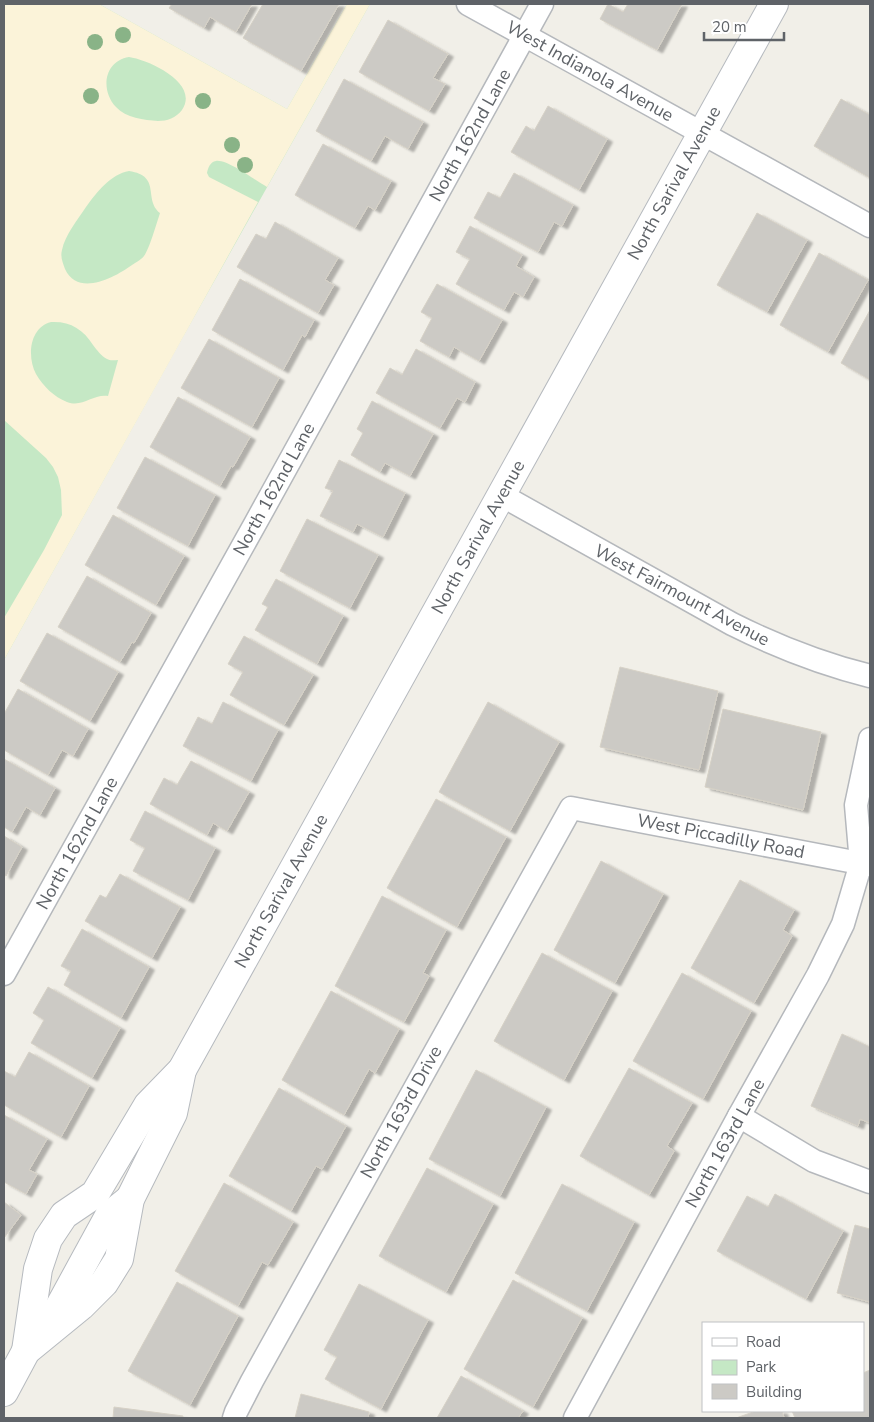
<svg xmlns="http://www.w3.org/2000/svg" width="874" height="1422" viewBox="0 0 874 1422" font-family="'Nunito Sans',sans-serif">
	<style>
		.green { fill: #c5e8c5 }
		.sand { fill: #fbf3d9; fill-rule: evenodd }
		.building { fill: #cccac5; stroke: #d6d1c6; filter: url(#shadow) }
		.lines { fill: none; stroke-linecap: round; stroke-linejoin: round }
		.street-casing { stroke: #b5b8bc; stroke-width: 25 }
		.secondary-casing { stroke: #b6babf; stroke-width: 30 }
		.street { stroke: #fff; stroke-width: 22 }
		.secondary { stroke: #fff; stroke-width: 28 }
		.tree { fill: #89b387 }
		.labels { text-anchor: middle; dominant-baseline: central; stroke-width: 4; stroke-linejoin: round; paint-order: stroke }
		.street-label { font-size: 18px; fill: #5f6368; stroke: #fff }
	</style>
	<defs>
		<filter id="shadow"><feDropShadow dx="5.5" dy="3" stdDeviation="1" flood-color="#0004"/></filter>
	</defs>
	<rect width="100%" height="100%" fill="#f1efe8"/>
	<path class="green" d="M4 4H99L287 109 347 4H370L175 351 4 660Z"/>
	<path class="sand" d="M4 4H99L287 109 347 4H370L267 187C256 181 227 159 216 161 210 162 208 168 207 173L209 177 258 202 4 660V618L44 550 62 515 61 490 58 477 53 467 46 458 4 420ZM129 57C149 60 200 83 182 110 176 118 167 121 158 121 144 120 126 118 116 107 100 90 104 61 129 57ZM129 171C162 176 143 199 160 213 157 222 149 250 144 256 141 260 135 263 132 265 114 278 78 297 65 269 63 263 60 257 62 250 65 235 78 219 86 207 97 192 111 174 129 171ZM51 322C70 321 83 329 93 345 97 350 101 356 107 359 110 361 115 360 118 360L108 396C92 394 83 408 67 402 54 397 43 386 36 374 27 357 29 328 51 322Z"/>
	<g class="building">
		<path d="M172 4H252L236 32 210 17 204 28 169 8Z"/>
		<path d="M263 4H339L301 71 243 38Z"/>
		<path d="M608 4 623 12 628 4H682L657 50 600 19Z"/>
		<path d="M388 20 448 54 433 78 445 84 429 111 359 72Z"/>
		<path d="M344 79 423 122 408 149 385 136 371 161 316 131Z"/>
		<path d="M841 99 870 115V178L814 146Z"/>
		<path d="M548 106 607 139 579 190 511 152 526 126 534 131Z"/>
		<path d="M323 144 391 181 375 210 368 206 355 228 295 195Z"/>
		<path d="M514 173 573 205 562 226 554 222 538 252 474 218 488 192 500 198Z"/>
		<path d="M757 213 807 240 767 312 717 285Z"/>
		<path d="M275 222 338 258 325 280 334 285 318 313 237 267 256 234 266 239Z"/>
		<path d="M470 226 522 255 516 266 534 277 523 297 514 292 504 310 456 284 470 259 456 252Z"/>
		<path d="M819 253 868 280 828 352 780 325Z"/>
		<path d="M240 279 314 320 305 337 302 335 283 370 212 330Z"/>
		<path d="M437 284 502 320 479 361 454 347 449 357 420 341 432 318 421 312Z"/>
		<path d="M870 310V380L841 363Z"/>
		<path d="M209 339 279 378 252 427 181 388Z"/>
		<path d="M416 349 475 382 465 402 457 398 440 428 376 393 390 368 402 375Z"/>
		<path d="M178 397 250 437 233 467 231 466 220 486 150 447Z"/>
		<path d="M372 401 433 434 410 476 385 463 380 472 351 455 363 433 357 429Z"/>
		<path d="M145 457 215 495 188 546 117 508Z"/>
		<path d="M339 460 405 493 383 537 357 524 353 532 320 516 333 491 325 488Z"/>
		<path d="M113 515 184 556 156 605 85 565Z"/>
		<path d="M307 519 378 555 350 608 280 571Z"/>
		<path d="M87 576 151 613 134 643 132 642 120 662 58 627Z"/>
		<path d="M276 579 343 616 317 664 255 630 268 607 262 604Z"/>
		<path d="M47 633 118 672 90 721 20 681Z"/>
		<path d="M244 636 313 675 284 725 230 695 243 672 228 664Z"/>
		<path d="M620 667 718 691 699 770 600 747Z"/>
		<path d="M18 689 88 729 73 756 62 750 48 775 4 750V714Z"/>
		<path d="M223 702 278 730 251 781 183 746 198 717 212 724Z"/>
		<path d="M488 702 559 742 510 831 439 792Z"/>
		<path d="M723 709 821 732 803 810 705 787Z"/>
		<path d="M4 759 55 788 40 815 26 807 12 832 4 827Z"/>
		<path d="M191 761 249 792 227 831 213 823 207 835 150 804 164 778 177 785Z"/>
		<path d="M436 799 506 837 457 927 387 888Z"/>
		<path d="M145 811 215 848 188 900 133 871 145 848 130 840Z"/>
		<path d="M4 836 22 847 6 876 4 875Z"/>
		<path d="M601 861 663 894 615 983 554 950Z"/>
		<path d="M120 874 180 907 152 958 85 921 100 895 106 898Z"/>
		<path d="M740 880 794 910 783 930 792 936 754 1003 691 968Z"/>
		<path d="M382 896 446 930 423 973 429 976 404 1022 335 986Z"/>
		<path d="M82 929 149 967 121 1018 64 985 71 971 61 966Z"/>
		<path d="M542 953 612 991 564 1080 494 1041Z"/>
		<path d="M682 973 751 1011 703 1099 633 1061Z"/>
		<path d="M48 987 120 1028 92 1078 31 1043 44 1020 33 1013Z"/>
		<path d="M331 991 399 1029 375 1073 369 1069 344 1115 282 1080Z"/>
		<path d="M842 1034 870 1047V1123L860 1119 858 1126 811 1106Z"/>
		<path d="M29 1052 89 1086 61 1137 4 1105V1071L15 1077Z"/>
		<path d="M629 1068 692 1103 667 1146 674 1151 649 1195 580 1156Z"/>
		<path d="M476 1070 546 1107 500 1196 429 1159Z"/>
		<path d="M279 1088 346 1126 322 1169 316 1166 291 1211 229 1176Z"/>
		<path d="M4 1115 47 1139 29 1170 37 1174 26 1194 4 1182Z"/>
		<path d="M427 1168 493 1204 446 1292 379 1256Z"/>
		<path d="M224 1183 293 1222 268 1265 262 1262 238 1306 175 1271Z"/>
		<path d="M562 1184 634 1222 587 1311 515 1273Z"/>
		<path d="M775 1194 843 1231 806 1299 717 1251 747 1196 768 1207Z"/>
		<path d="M4 1202 21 1215 4 1238Z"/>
		<path d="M855 1225 870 1229V1302L837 1293Z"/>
		<path d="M513 1280 582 1318 533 1407 464 1369Z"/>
		<path d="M177 1282 238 1316 190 1405 128 1371Z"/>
		<path d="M359 1284 428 1320 381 1409 325 1379 337 1357 324 1350Z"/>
		<path d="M870 1370V1418H795L792 1411H863V1373Z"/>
		<path d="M461 1376 523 1411 518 1418H437Z"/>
		<path d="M301 1394 369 1412 368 1418H295Z"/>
		<path d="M114 1407 183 1416V1418H113Z"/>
		<path d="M756 1411H782L784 1418H736Z"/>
	</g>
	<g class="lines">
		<defs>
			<g id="street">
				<path d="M468 4 870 226"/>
				<path d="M501 495 732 624C776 646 822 664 870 676"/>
				<path d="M861 863 856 805 870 739"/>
				<path d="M4 974 255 524 542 4"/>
				<path d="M739 1116 814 1161 870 1182"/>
				<path d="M234 1418 236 1412 252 1381 571 808 870 865"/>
				<path d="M575 1418 739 1116 818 975 843 924 861 863 870 848"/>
			</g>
			<g id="secondary">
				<path d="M50 1324 109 1216 130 1199"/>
				<path d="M26 1351 38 1269 48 1239 64 1215 95 1194 148 1105 182 1070 774 4"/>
				<path d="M4 1392 26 1351 81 1306 104 1283 119 1259 130 1199 173 1113 182 1070"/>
			</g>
		</defs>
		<use href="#street" class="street-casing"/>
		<use href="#secondary" class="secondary-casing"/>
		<use href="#street" class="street"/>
		<use href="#secondary" class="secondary"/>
	</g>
	<g class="tree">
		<circle cx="123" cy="35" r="8"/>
		<circle cx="95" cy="42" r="8"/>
		<circle cx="91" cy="96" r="8"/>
		<circle cx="203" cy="101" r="8"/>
		<circle cx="232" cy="145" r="8"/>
		<circle cx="245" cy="165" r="8"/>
	</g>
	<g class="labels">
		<g class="street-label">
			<text transform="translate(590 71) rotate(29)">West Indianola Avenue</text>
			<text transform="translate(470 135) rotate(-61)">North 162nd Lane</text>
			<text transform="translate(674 183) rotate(-61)">North Sarival Avenue</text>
			<text transform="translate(274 489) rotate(-61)">North 162nd Lane</text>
			<text transform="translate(478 537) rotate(-61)">North Sarival Avenue</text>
			<text transform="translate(682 595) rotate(28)">West Fairmount Avenue</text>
			<text transform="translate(721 836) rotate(11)">West Piccadilly Road</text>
			<text transform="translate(77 843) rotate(-61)">North 162nd Lane</text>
			<text transform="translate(281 891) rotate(-61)">North Sarival Avenue</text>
			<text transform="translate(401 1112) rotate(-61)">North 163rd Drive</text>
			<text transform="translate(725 1143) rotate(-61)">North 163rd Lane</text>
		</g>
	</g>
	<rect width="874" height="1422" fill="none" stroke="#5f6368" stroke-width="10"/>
	<rect x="702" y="1322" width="162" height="90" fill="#ffffff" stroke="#bfc1c3"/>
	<rect x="712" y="1338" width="25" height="8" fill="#ffffff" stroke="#bfc1c3"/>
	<text x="746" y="1347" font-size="15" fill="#5f6368">Road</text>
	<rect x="712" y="1360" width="25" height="15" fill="#c5e8c5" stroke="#bfc1c3"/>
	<text x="746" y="1372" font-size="15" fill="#5f6368">Park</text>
	<rect x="712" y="1384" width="25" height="15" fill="#cccac5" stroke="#bfc1c3"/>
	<text x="746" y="1397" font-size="15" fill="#5f6368">Building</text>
	<path d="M704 32v8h80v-8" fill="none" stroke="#5f6368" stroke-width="2.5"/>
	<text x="712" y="32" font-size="15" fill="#5f6368" stroke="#ffffff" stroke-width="4" paint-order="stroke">20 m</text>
</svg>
